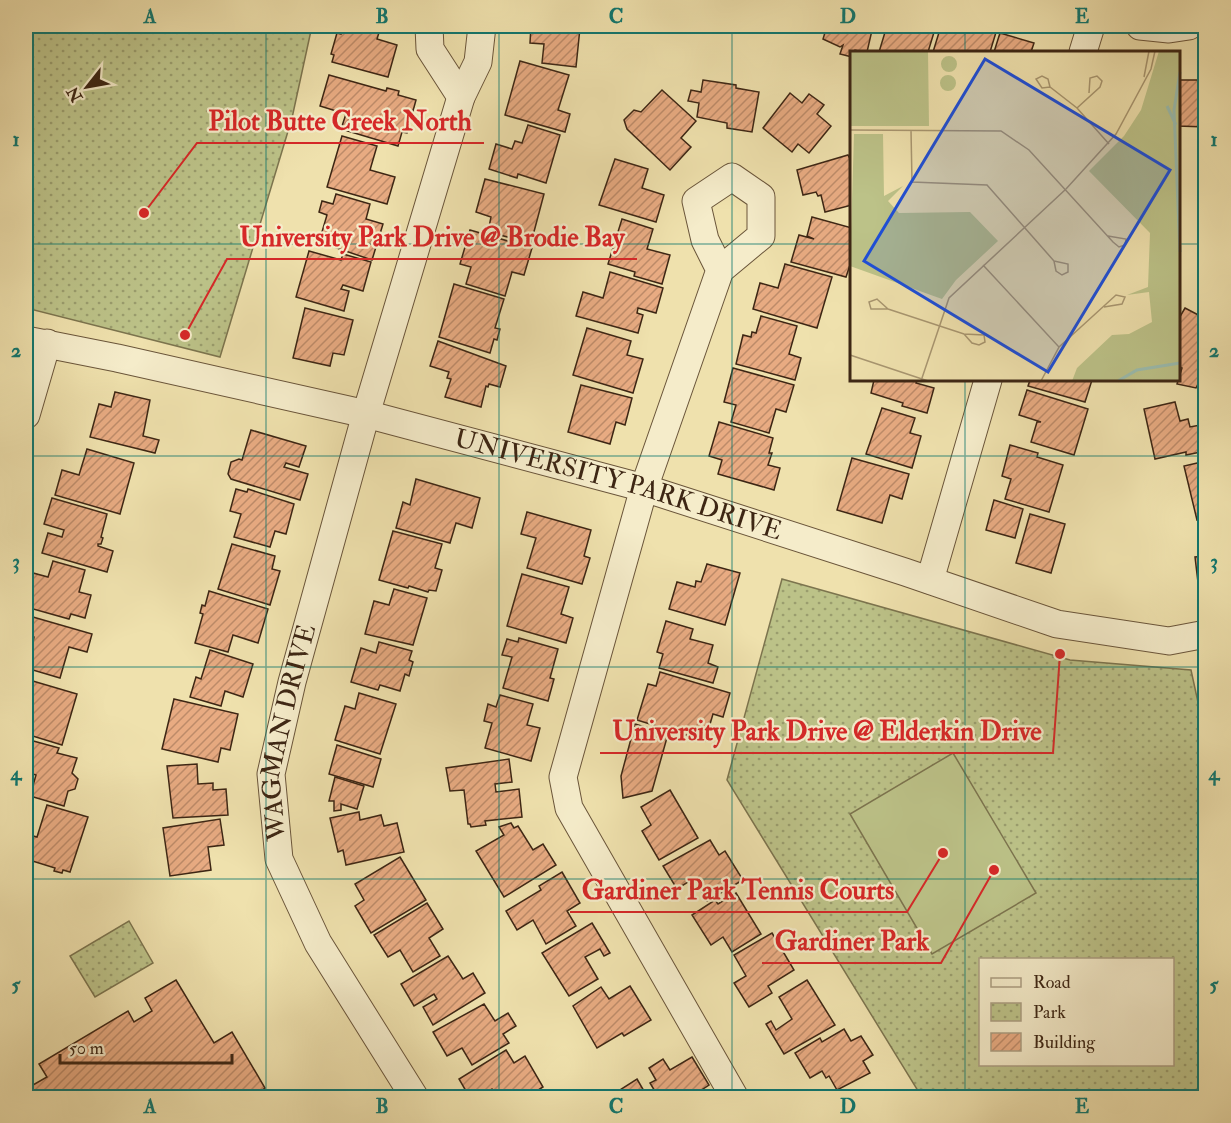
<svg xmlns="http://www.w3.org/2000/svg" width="1231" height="1123" viewBox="0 0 1231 1123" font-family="'IM FELL Double Pica',serif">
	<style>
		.park { fill: url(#park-dots); stroke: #7c744e; stroke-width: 1.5; fill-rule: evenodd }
		.garden { fill: #bcc288; stroke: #7c744e; stroke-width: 1.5 }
		.building { fill: url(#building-hatch); stroke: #3d2614; stroke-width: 1.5 }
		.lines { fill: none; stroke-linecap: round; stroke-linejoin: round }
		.minor-casing { stroke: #6a553a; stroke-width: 29 }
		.minor { stroke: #f5ecca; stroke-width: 27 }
		.grid { fill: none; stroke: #0f766e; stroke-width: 1.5; stroke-opacity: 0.55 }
		.labels { text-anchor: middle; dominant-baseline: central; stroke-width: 4.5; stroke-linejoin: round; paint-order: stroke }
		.street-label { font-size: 26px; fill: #3d2614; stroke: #f5ecca }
		.inset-river { fill: none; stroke: #9abcaf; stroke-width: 3 }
		.inset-road { fill: none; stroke: #a89670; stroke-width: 1.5 }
		.view { fill: #1d4ed8; fill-opacity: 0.15; stroke: #1d4ed8; stroke-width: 3 }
		.inset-edge { fill: none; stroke: #3d2614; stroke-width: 3 }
		.leader { fill: none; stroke: #d62828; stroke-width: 2 }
		.callout-dot { fill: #d62828; stroke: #f5ecca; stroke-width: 2 }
		.callout-label { font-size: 27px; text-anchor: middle; font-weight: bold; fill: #d62828; stroke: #f5ecca; stroke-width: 4.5; stroke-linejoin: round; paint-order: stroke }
		.neatline { fill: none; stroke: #0f766e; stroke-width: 2 }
		.grid-label { font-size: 20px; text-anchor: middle; font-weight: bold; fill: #0f766e }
	</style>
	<defs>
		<pattern id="park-dots" width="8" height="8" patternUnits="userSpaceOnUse" patternTransform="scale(1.5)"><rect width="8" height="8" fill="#bcc288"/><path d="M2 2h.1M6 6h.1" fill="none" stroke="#9a9d6e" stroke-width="1.8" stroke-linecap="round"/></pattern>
		<pattern id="building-hatch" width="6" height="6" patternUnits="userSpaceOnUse" patternTransform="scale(1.5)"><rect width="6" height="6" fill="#e8ab82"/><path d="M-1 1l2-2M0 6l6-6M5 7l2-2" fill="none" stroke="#bd8b69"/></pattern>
	</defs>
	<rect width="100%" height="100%" fill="#efe1ad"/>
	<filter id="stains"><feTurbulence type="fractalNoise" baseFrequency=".00333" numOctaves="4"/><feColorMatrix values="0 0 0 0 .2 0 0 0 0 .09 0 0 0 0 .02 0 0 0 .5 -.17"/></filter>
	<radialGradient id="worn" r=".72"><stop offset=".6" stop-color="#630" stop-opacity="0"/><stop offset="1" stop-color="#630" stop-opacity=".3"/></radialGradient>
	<g class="park">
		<path d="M26 26H312L292 118 220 357 26 308Z"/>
		<path d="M782 579 1070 660 1191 670 1206 739 1205 1097H919L920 1094 727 780ZM980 960H1172V1064H980Z"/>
		<path d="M129 921 153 963 95 997 70 956Z"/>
	</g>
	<path class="garden" d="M953 753 1036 893 932 954 850 814Z"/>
	<g class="building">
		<path d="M343 26H381L377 39 397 45 388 77 332 62 334 55 331 54 337 33 341 34Z"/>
		<path d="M531 26H590V29L580 28 576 67 542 63 544 44 530 43Z"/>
		<path d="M827 26H873L867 52H863L855 50 854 52H852V57L840 54 843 45 840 47 823 39Z"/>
		<path d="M881 26H921L935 29 928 52H879L886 29 880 27Z"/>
		<path d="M941 26H984L997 29 990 52H933Z"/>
		<path d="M1000 33 1034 43 1031 52H994Z"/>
		<path d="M520 61 569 75 558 110 570 114 565 132 505 115Z"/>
		<path d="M329 75 386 91 387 88 399 91 398 95 416 100 407 133 402 132 398 146 341 129 346 114 320 106Z"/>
		<path d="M703 80 736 85V88L759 92 752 132 727 128V123L697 117 699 103 688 101 691 90 701 92Z"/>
		<path d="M1178 80H1206V127L1178 126Z"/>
		<path d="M662 90 696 121 681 138 691 147 670 170 627 129 624 120 634 110 641 112Z"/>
		<path d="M790 93 802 103 809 94 824 105 817 114 831 126 809 153 798 144 792 152 763 128Z"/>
		<path d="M528 125 560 135 546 183 518 174 517 178 489 169 496 144 512 149 515 141 522 143Z"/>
		<path d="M342 136 377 146 370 170 395 177 387 204 327 187Z"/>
		<path d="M848 155 852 163V205L825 212 821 195 818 196 816 192 803 195 797 170Z"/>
		<path d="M615 159 648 169 642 188 664 195 656 222 599 205Z"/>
		<path d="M485 179 544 194 531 243 488 232 491 217 476 212Z"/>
		<path d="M336 194 370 204 366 219 383 224 372 260 319 242 327 215 319 212 322 201 333 204Z"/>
		<path d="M812 217 852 228V259L846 277 791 262 799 235 814 239 807 236Z"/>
		<path d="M622 219 653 229 647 249 670 255 662 284 634 276 635 272 608 264Z"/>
		<path d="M470 230 532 248 524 275 512 272 505 296 466 284 471 267 460 264Z"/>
		<path d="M309 251 341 260 343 254 371 262 363 291 343 285 341 289 349 291 344 311 296 297Z"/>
		<path d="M785 264 832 277 817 328 753 309 760 283 778 288Z"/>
		<path d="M610 272 663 288 656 313 638 308 637 313 643 315 638 333 576 316 583 292 603 298Z"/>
		<path d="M454 284 504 299 495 328 500 329 497 340 494 339 490 353 439 337Z"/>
		<path d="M305 308 353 320 344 355 333 353 330 366 293 358Z"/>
		<path d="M1185 308 1206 319V377L1204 379 1201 378 1196 388 1177 384 1182 368 1178 367V320Z"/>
		<path d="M761 316 797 326 789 354 801 358 795 380 736 364 743 335 751 337 752 332 756 333Z"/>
		<path d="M587 328 631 341 627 355 643 359 633 393 573 375Z"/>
		<path d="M438 341 506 366 500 387 489 384 488 387 486 386 481 407 445 397 451 379 447 378 449 372 430 366Z"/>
		<path d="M733 368 794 385 786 412 776 409 769 433 731 422 736 405 724 402Z"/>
		<path d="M874 380H917L916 383 934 388 927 413 902 406 903 403 871 393Z"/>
		<path d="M1030 380H1092L1085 402 1028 386Z"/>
		<path d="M581 385 632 398 625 425 616 422 610 444 568 432Z"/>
		<path d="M1027 390 1088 409 1074 455 1031 442 1037 422H1041L1019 415Z"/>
		<path d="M115 392 150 400 143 436 159 440 155 453 90 437 99 404 111 407Z"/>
		<path d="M1175 402 1180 421 1188 419 1190 427 1206 424V451L1186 455V452L1155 459 1144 409Z"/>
		<path d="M882 408 915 418 910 433 921 436 912 468 866 454Z"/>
		<path d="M719 422 773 438 769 453H772L768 465 780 468 774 490 718 474 722 460 709 456Z"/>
		<path d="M251 430 306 446 299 467 286 463 284 467 308 474 300 500 231 479 228 474 231 462 239 459 242 460Z"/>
		<path d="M1010 445 1038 453 1037 457 1063 465 1049 512 1005 499 1011 479 1002 476Z"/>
		<path d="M87 449 134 463 120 514 55 495 62 470 79 475Z"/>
		<path d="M852 458 909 474 902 499 890 495 882 523 837 510Z"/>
		<path d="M1206 461V518L1197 520 1184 466Z"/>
		<path d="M416 479 480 498 472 528 456 523 450 543 396 528 403 502 410 505Z"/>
		<path d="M236 489 247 492 248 489 294 504 286 534 275 531 270 547 234 537 241 514 230 511Z"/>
		<path d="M52 498 107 514 101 537 103 538 101 544H98V546L113 551 107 572 42 553 48 533 62 537 64 530 44 524Z"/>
		<path d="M994 500 1023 509 1015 538 986 530Z"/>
		<path d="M527 512 591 530 584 556 590 558 582 584 527 568 536 538 521 534Z"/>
		<path d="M1030 514 1065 524 1051 573 1016 563Z"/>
		<path d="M393 531 442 544 435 568 442 570 436 591 429 590 428 592 409 586 408 588 379 580Z"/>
		<path d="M232 544 275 556 272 569 280 571 270 605 218 589Z"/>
		<path d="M1206 556V590L1199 591 1195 557Z"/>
		<path d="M53 561 85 570 79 592 91 595 85 618 71 614 69 619 26 607V597L33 573 48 577Z"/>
		<path d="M707 564 740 573 725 625 669 609 677 582 695 587 696 581 701 582Z"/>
		<path d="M522 574 569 587 561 614 573 618 566 643 507 626Z"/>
		<path d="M394 589 427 598 413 645 365 634 374 601 389 605Z"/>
		<path d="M209 591 268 609 258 643 233 635 228 652 195 643 203 614 200 613 202 605 205 606Z"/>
		<path d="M26 615 92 634 87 652 69 647 60 678 26 668V640L33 642 34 637 26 635Z"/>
		<path d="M666 621 693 629 690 639 713 645 708 663 718 667 713 683 659 668 663 654 657 652Z"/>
		<path d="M519 638 558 649 550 678 554 679 548 701 503 688 512 657 502 655 507 639 518 642Z"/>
		<path d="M379 642 412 651 409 660 413 662 409 676 405 674 400 691 380 685 378 690 351 682 361 648 376 653Z"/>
		<path d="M210 650 253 664 243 697 225 691 221 706 190 697 196 677 201 679Z"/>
		<path d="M660 672 730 693 723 717 713 714 705 741 637 720 648 684 656 686Z"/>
		<path d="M26 679 77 694 62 745 26 734Z"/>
		<path d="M359 693 396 704 380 754 335 740 345 706 355 709Z"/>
		<path d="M500 695 533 704 527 725 540 728 531 761 485 748 492 723 484 721 488 704 496 707Z"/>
		<path d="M174 699 238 714 230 750 221 748 218 762 162 749Z"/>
		<path d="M635 724 668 734 652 791 623 798 621 776Z"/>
		<path d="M26 739 59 748 57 753 77 758 72 773 78 779 75 789 68 791 64 806 30 796 36 775 26 772Z"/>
		<path d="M337 745 381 759 373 787 329 774Z"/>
		<path d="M509 759 512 782 495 784 496 792 519 789 522 817 485 821 486 825 471 827 470 824H468L464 790 450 791 446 768Z"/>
		<path d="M197 764 198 784 213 783V790L226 789 228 815 173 818 167 766Z"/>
		<path d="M335 777 364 786 357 809 341 804V810L334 811V801H329Z"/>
		<path d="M670 790 698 838 659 860 642 831 651 825 641 807Z"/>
		<path d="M47 805 88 817 70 872 63 870 62 873 54 871 55 868 26 859 33 836 37 837Z"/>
		<path d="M359 812 360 820 381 815 384 826 397 823 404 852 346 865 343 850 338 852 330 818Z"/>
		<path d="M220 819 224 845 208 847 211 870 170 876 163 828Z"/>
		<path d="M511 823 514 828 518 826 533 850 543 844 556 865 504 897 476 851 504 835 499 827Z"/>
		<path d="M710 840 719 855 725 851 743 880 707 901 699 887 696 888 691 880 677 889 663 866Z"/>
		<path d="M400 857 426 900 371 933 355 906 364 900 355 884Z"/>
		<path d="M562 872 580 903 567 911 576 926 546 944 533 920 517 930 506 911 541 890 539 886Z"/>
		<path d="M736 893 761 934 732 952 723 937 711 945 692 915 715 900 718 904Z"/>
		<path d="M427 903 443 929 429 938 440 956 413 972 400 950 388 957 374 935Z"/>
		<path d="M592 923 610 953 604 956 600 949 585 957 598 979 569 996 542 953Z"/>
		<path d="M772 933 794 970 768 986 772 993 749 1007 734 983 746 976 734 955Z"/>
		<path d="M448 956 463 979 473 973 485 993 433 1025 423 1007 437 999 434 994 414 1006 401 984Z"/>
		<path d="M176 980 214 1043 232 1032 265 1088 250 1098H26V1089L47 1077 39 1064 128 1011 134 1022 152 1011 145 998Z"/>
		<path d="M807 980 835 1025 784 1054 766 1024 771 1021 776 1030 792 1019 779 997Z"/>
		<path d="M630 986 651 1020 624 1036 622 1033 597 1048 573 1006 601 987 609 999Z"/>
		<path d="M484 1004 495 1021 508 1013 516 1026 503 1034 509 1043 472 1065 462 1048 447 1056 433 1032Z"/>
		<path d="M844 1029 851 1041 861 1036 873 1055 863 1061 870 1073 837 1090 829 1076 826 1078 822 1071 810 1078 795 1053 820 1038 822 1042Z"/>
		<path d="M506 1050 514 1063 525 1056 543 1087 526 1098H489L495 1094 492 1089 477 1098H470L459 1079Z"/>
		<path d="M692 1057 709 1085 694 1095 696 1098H659L650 1083 656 1080 649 1068 663 1059 670 1070Z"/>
		<path d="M637 1079 648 1098H610L615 1093Z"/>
	</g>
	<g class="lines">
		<defs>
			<g id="minor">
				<path d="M429 26 430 49 461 97"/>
				<path d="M1140 26 1169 29 1189 26"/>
				<path d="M1083 52 1091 26"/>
				<path d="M720 270 705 240 696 201 732 177 761 197V236L720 270 644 488 563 777 569 808 735 1098"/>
				<path id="s1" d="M26 340 117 358 366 414 644 488 905 572 1057 624 1169 641 1206 634"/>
				<path d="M26 415 47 343"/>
				<path d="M930 580 988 380"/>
				<path id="s2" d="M415 1098 318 943 279 859 271 774 292 682 366 414 461 97 478 62 482 26"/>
			</g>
		</defs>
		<use href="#minor" class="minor-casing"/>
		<use href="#minor" class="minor"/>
	</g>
	<path class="grid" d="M266 26V1098M499 26V1098M732 26V1098M965 26V52M26 244H852M1178 244H1206M965 380V1098M26 456H1206M26 667H1206M26 879H1206"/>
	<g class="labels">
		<g class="street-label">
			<text stroke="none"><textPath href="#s1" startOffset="610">UNIVERSITY PARK DRIVE</textPath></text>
			<text stroke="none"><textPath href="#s2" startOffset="404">WAGMAN DRIVE</textPath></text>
		</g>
	</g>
	<g transform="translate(850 51)">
		<rect width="330" height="330" fill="#efe1ad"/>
		<path d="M0 0H78L79 75H0ZM309 0H330V330H222L227 317 262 284 279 283 302 271 299 241 277 244 298 236 300 182 239 120 274 85 291 59ZM90 32a8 8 0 1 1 16 0a8 8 0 1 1-16 0ZM4 83H33L34 145 53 135 38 150 49 162 120 161 148 190 106 229 92 248 0 215Z" fill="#bcc288"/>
		<path d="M18 0H51L50 61H17ZM91 13a8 8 0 1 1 16 0a8 8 0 1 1-16 0ZM71 178H102V201H71Z" fill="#bcc288"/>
		<path class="inset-river" d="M330 21 324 59 330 201M317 55 326 74M268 330 287 319 330 312"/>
		<path class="inset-road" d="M294 26 299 0M200 36 198 28 192 25 186 28 192 37 200 36 227 57 259 93M227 57 250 36 252 30 247 25 240 27 239 42M0 79 151 80 179 99 263 191 269 196 275 194 276 188 258 185M61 79 62 131 137 134 204 210 206 220 212 224 218 221V213L204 210M133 214 209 296 191 330M27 248 28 249 38 258H21L19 251ZM38 258 114 283 134 284 135 291 129 294 122 292 114 283M209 296 266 244 275 246 272 253 254 256M0 304 78 330M71 330 99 247 216 138 266 83 301 18 305 0"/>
		<path class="view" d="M135 8 320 119 198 321 14 210Z"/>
		<rect width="330" height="330" class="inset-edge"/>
	</g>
	<path class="leader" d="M144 213L197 143H484M185 335L227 259H637M1060 654L1053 753H600M943 853L907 912H570M994 870L941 963H762"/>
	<g class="callout-dot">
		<circle cx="144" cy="213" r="6"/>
		<circle cx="185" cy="335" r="6"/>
		<circle cx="1060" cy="654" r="6"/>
		<circle cx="943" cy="853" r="6"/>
		<circle cx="994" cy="870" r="6"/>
	</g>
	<g class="callout-label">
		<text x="340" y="130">Pilot Butte Creek North</text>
		<text x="432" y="246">University Park Drive @ Brodie Bay</text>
		<text x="827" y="740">University Park Drive @ Elderkin Drive</text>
		<text x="738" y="899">Gardiner Park Tennis Courts</text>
		<text x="852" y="950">Gardiner Park</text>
	</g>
	<rect width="1231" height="1123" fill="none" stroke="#efe1ad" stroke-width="66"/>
	<rect x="979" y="958" width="195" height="108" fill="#f5ecca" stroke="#ab9d81" stroke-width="1.5"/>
	<rect x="991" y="978" width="30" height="9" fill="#f5ecca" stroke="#ab9d81" stroke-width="1.5"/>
	<text x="1033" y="988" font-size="18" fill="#3d2614">Road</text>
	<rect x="991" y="1003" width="30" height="18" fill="url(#park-dots)" stroke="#ab9d81" stroke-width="1.5"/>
	<text x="1033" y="1018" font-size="18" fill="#3d2614">Park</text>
	<rect x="991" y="1033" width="30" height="18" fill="url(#building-hatch)" stroke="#ab9d81" stroke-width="1.5"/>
	<text x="1033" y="1048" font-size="18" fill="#3d2614">Building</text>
	<g transform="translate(87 87) rotate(239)" stroke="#f5ecca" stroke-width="4.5" paint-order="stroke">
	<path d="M0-4.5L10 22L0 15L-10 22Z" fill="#3d2614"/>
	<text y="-9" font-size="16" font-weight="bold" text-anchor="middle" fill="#3d2614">N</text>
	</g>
	<path d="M60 1054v9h172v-9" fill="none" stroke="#3d2614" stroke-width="3"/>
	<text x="69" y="1054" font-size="18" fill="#3d2614" stroke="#f5ecca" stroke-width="4.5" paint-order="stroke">50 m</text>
	<rect x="33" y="33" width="1165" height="1057" class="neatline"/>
	<g class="grid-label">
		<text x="150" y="23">A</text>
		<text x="382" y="23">B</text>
		<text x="616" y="23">C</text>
		<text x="848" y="23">D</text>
		<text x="1082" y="23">E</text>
		<text x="16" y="146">1</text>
		<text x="1214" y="146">1</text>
		<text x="16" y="357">2</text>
		<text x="1214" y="357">2</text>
		<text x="16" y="568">3</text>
		<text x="1214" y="568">3</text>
		<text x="16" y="780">4</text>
		<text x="1214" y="780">4</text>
		<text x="16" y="991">5</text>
		<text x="1214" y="991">5</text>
		<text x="150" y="1113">A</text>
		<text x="382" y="1113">B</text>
		<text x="616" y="1113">C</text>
		<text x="848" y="1113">D</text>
		<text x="1082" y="1113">E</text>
	</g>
	<rect width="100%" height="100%" filter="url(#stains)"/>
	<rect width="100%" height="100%" fill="url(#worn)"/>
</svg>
